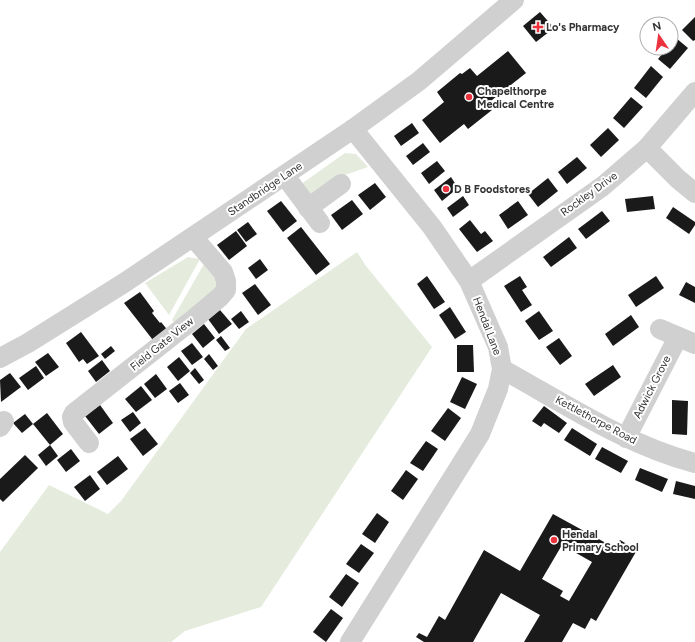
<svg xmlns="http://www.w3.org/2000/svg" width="695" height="642" viewBox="0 0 695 642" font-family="Figtree,sans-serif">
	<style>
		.green { fill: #e5ecde }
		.building { fill: #1a1a1a; fill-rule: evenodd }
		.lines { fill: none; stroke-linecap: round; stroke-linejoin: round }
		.minor { stroke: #d0d0d0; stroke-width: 20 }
		.poi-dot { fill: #eb333e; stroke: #fff; stroke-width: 1.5 }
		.labels { text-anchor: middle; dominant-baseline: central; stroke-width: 4; stroke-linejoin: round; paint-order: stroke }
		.poi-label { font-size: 11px; font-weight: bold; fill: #333; stroke: #fff; text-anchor: start }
		.street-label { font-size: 11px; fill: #333; stroke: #fff }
	</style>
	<rect width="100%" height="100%" fill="#fff"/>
	<g class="green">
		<path d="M345 153 356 154 368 167 342 176 307 202 297 187Z"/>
		<path d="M357 252 366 266 432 347 261 607 185 631 171 642H0V552L49 485 108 514 121 501 246 329Z"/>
		<path d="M188 257 200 259 169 315 145 283Z"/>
		<path d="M204 264 215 278 217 287 176 325 172 320Z"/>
	</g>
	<g class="building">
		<path d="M540 12 554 28 536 42 523 26Z"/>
		<path d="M695 17V40L693 41 682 30Z"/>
		<path d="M676 38 688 48 670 69 658 59 667 48H671V43Z"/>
		<path d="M508 51 526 73 487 104 492 110 468 129 464 124 440 143 422 120 444 102 437 92 460 73 462 74 470 68 477 76Z"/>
		<path d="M651 66 663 77 646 98 634 88Z"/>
		<path d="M631 97 643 107 624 128 613 118Z"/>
		<path d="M412 123 419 133 401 146 394 136Z"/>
		<path d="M608 128 619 140 601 157 590 145Z"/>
		<path d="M423 143 430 152 413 165 406 156Z"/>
		<path d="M577 157 587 168 567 184 558 172Z"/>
		<path d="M437 161 445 171 429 184 421 173Z"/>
		<path d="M451 177 458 188 442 201 434 190Z"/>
		<path d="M548 178 558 191 538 207 528 194Z"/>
		<path d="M375 183 386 197 370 210 358 195Z"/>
		<path d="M463 196 469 205 453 217 447 208Z"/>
		<path d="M653 196 655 209 627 212 625 199Z"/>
		<path d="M352 200 363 214 342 230 331 215Z"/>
		<path d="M281 201 297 221 283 232 267 211Z"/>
		<path d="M518 201 528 215 508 229 499 215Z"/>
		<path d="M673 207 695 222V225L689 234 666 218Z"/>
		<path d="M602 211 610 221 586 239 578 229Z"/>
		<path d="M470 220 481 234 485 231 493 241 477 252 459 229Z"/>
		<path d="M248 222 257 234 246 242 237 230Z"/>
		<path d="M301 227 330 264 316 275 287 238Z"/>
		<path d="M236 231 247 246 229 260 217 245Z"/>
		<path d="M569 237 577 248 551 267 543 257Z"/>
		<path d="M260 259 268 270 256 279 248 268Z"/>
		<path d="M427 276 445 302 434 309 417 284Z"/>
		<path d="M520 276 527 287 522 290 532 305 521 312 504 286Z"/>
		<path d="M656 276 664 288 636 307 628 295Z"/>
		<path d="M686 282 695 287V303L679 295Z"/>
		<path d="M255 284 271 305 258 315 242 293Z"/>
		<path d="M140 292 154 311 152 313 160 323 161 322 170 333 156 344 124 303Z"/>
		<path d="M450 307 466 332 455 339 439 315Z"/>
		<path d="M220 310 232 324 219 334 208 319Z"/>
		<path d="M241 311 249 322 239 329 231 319Z"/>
		<path d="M539 311 553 331 539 340 525 321Z"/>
		<path d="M631 315 639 327 613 346 605 334Z"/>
		<path d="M204 324 215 338 203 348 192 334Z"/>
		<path d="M81 332 99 356 87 364 83 359 79 362 66 343Z"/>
		<path d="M221 336 230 348 225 351 216 340Z"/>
		<path d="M559 338 572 356 560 365 546 347Z"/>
		<path d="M192 343 203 357 192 365 181 351Z"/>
		<path d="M457 345H473L474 372H457Z"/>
		<path d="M111 346 115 351 105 359 101 354Z"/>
		<path d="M48 353 59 367 46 376 35 362Z"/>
		<path d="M209 354 218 366 213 370 204 359Z"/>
		<path d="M179 357 190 371 178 381 167 367Z"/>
		<path d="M102 360 110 371 96 382 88 371Z"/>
		<path d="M613 365 621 377 594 396 585 384Z"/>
		<path d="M36 366 44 378 28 390 19 378Z"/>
		<path d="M195 368 204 380 199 384 190 373Z"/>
		<path d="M10 373 21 387 1 402 0 380Z"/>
		<path d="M156 374 167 389 155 398 144 384Z"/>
		<path d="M462 377 477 384 465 409 450 402Z"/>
		<path d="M180 383 189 395 178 403 169 391Z"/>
		<path d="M141 386 152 400 136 412 125 399Z"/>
		<path d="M672 400 688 401 687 435 672 434Z"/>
		<path d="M100 405 113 423 99 434 85 416Z"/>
		<path d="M544 406 567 423 559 433 544 423 541 427 532 421Z"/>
		<path d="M448 408 461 418 445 441 431 431Z"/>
		<path d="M133 412 141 423 130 432 121 420Z"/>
		<path d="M47 413 63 434 50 445 33 424Z"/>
		<path d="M25 414 33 424 22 433 13 423Z"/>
		<path d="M145 428 158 444 143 456 130 439Z"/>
		<path d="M572 428 597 444 590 456 564 440Z"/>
		<path d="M426 441 438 449 423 471 410 463Z"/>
		<path d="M50 445 58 456 46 466 38 455Z"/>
		<path d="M602 447 628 461 621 473 595 459Z"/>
		<path d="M71 449 80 461 66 472 57 460Z"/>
		<path d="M25 455 38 468 3 502 0 499V479Z"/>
		<path d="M118 456 128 469 107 485 97 472Z"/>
		<path d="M640 468 668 479 662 492 635 480Z"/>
		<path d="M406 470 418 479 403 500 391 491Z"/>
		<path d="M90 475 100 489 85 501 74 487Z"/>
		<path d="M676 481 695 486V499L673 494Z"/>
		<path d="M377 513 389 522 375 543 362 534Z"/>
		<path d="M553 514 615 548 620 540 637 550 596 621 591 618 585 629 573 623 562 642H524L540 615 501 593 473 642H424L416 637 419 633 427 637 439 616 445 620 484 550 520 571ZM562 545 592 562 569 601 560 596 563 591 542 579Z"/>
		<path d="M361 544 374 553 359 573 346 564Z"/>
		<path d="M346 574 359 583 342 607 329 597Z"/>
		<path d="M331 609 343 618 326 642 313 632Z"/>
	</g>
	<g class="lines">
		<g class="minor">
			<path d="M647 148 678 179 695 193"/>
			<path d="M285 176 320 223"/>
			<path d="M308 208 341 184"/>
			<path d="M469 281 603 186 647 148 695 92"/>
			<path d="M660 329 695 344"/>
			<path d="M0 358 28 343 124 283 353 129 419 81 514 0"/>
			<path d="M502 369C564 403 626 445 695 463"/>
			<path d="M0 427 4 421"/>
			<path d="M626 438 678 337"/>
			<path d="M89 443 73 422 72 417 74 413 195 318 220 297 226 290V281L223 272 193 237"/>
			<path d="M350 642 480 434 498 389 502 369 498 347 469 281 432 227 353 129"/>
		</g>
	</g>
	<g class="poi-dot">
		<path d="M536 21h4v4h4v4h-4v4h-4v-4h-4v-4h4z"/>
		<circle cx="469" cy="97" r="4"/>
		<circle cx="446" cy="189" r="4"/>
		<circle cx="554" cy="540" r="4"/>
	</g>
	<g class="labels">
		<g class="poi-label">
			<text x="546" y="27">Lo's Pharmacy</text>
			<text x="477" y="91">Chapelthorpe<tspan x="477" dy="13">Medical Centre</tspan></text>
			<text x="454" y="189">D B Foodstores</text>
			<text x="562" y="534">Hendal<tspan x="562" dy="13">Primary School</tspan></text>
		</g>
		<g class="street-label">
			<text transform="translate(265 189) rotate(-34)">Standbridge Lane</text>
			<text transform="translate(589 194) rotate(-36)">Rockley Drive</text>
			<text transform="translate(487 326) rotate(69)">Hendal Lane</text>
			<text transform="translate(162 344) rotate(-39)">Field Gate View</text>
			<text transform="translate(652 387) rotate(-63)">Adwick Grove</text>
			<text transform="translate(596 420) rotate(28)">Kettlethorpe Road</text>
		</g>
	</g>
	<g transform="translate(659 36) rotate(347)"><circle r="19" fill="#ffffff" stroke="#adadad"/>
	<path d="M0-3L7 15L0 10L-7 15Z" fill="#eb333e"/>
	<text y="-6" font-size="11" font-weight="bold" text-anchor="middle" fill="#333333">N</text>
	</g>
</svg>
